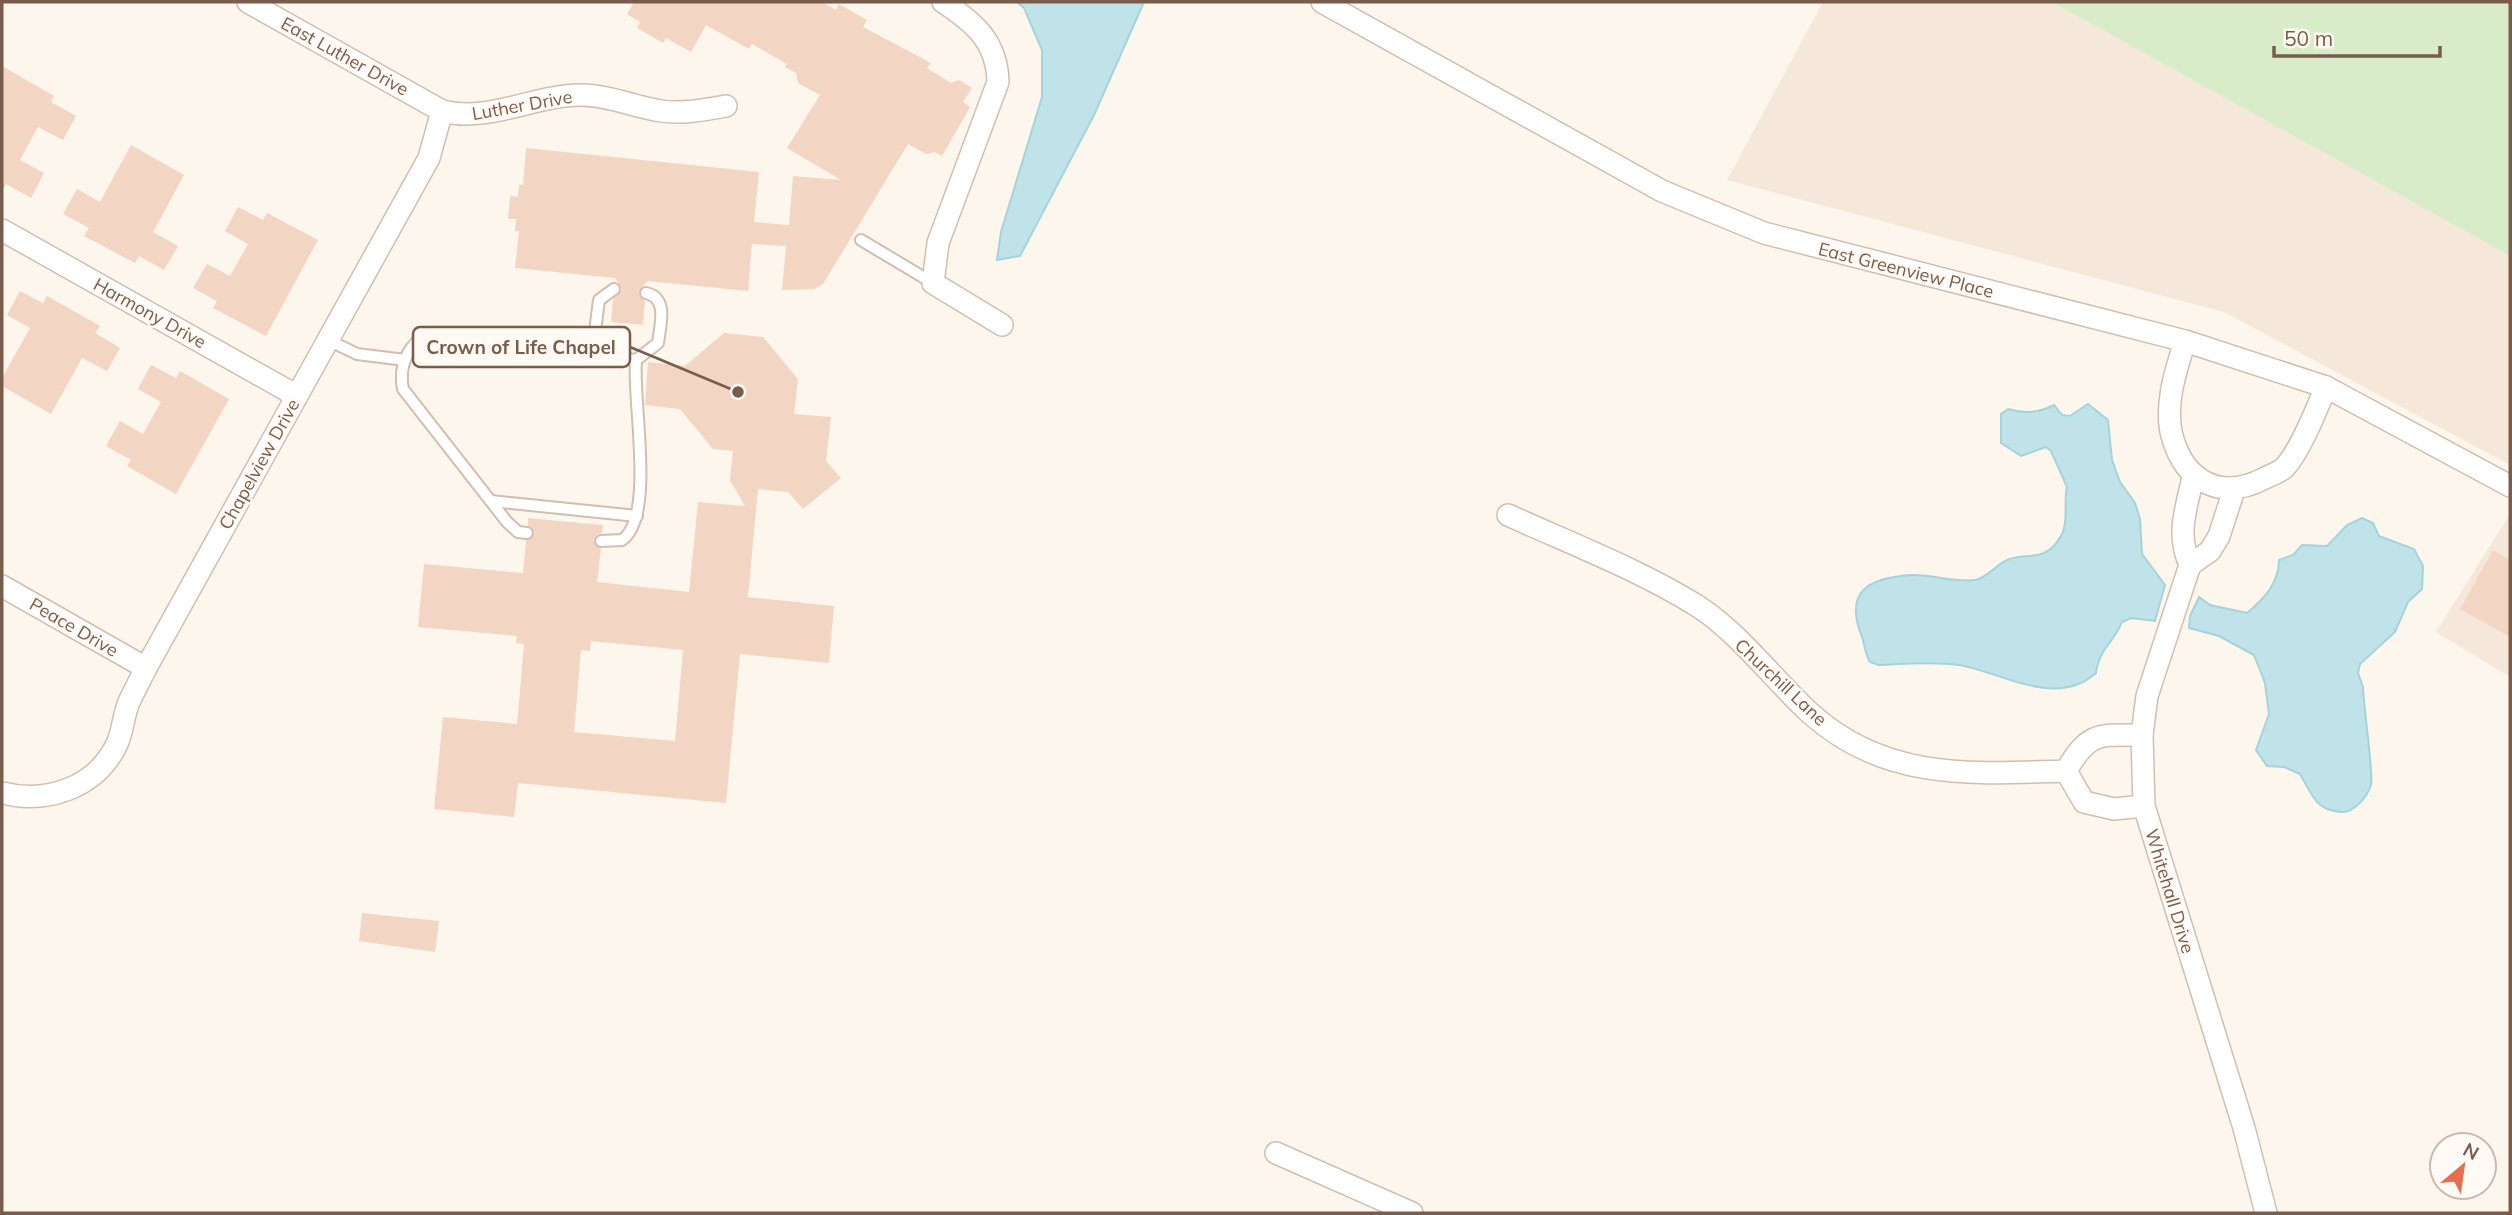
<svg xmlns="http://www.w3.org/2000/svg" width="2512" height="1215" viewBox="0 0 2512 1215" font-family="Mulish,sans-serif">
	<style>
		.residential { fill: #f5e8da }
		.green { fill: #d8ecc9 }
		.water { fill: #bfe3e8; stroke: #a5d3da; stroke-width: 2 }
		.building { fill: #f3d5c3; fill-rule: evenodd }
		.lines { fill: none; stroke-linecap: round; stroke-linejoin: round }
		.lane-casing { stroke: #d1beb0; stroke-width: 14 }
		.street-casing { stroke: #d1beb0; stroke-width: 24 }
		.lane { stroke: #fff; stroke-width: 10 }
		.street { stroke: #fff; stroke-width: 21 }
		.labels { text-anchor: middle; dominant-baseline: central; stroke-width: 5; stroke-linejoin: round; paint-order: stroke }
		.street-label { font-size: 18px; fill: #7a5c4d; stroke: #fffaf3 }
		.leader { fill: none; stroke: #7a5c4d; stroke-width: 2.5 }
		.callout-dot { fill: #7a5c4d; stroke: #fffaf3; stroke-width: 2.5 }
		.callout { fill: #fffaf3; stroke: #7a5c4d; stroke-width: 2.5 }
		.callout-label { font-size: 19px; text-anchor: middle; font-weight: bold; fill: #7a5c4d }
	</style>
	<rect width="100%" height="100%" fill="#fdf6ec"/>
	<g class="residential">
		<path d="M1823 2H2052L2510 256V465L2224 312 1727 180Z"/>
		<path d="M2510 514V677L2436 632Z"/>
	</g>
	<path class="green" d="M2052 2H2510V256Z"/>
	<g class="water">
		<path d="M1017 2H1144L1094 115 1020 256 997 260 1001 232 1042 97V50L1024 8Z"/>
		<path d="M2088 404 2108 420 2112 460 2120 482 2135 503 2140 519 2142 554 2165 585 2155 621 2131 618 2122 622C2114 643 2099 648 2096 673 2056 709 2002 672 1959 665 1933 661 1904 664 1878 665L1870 662C1865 654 1865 646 1862 637 1844 592 1867 578 1911 575 1931 574 1955 583 1975 580 1987 578 1996 565 2007 560 2026 552 2044 563 2059 539 2070 524 2063 504 2067 487L2051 451 2046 447 2021 456 2001 443V414L2008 409C2025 414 2038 413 2054 405L2062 415 2070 416Z"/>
		<path d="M2362 518 2373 523 2379 536 2414 549 2423 566 2422 589 2408 602 2395 632 2360 664 2358 673 2363 687C2363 703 2374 776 2371 785 2367 797 2354 813 2341 812 2315 810 2312 794 2300 774L2284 767 2267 766 2256 750 2269 714 2265 683 2254 655 2219 636 2189 628 2190 616 2199 597 2210 605 2247 613C2264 599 2279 583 2279 560L2293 555 2302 545 2327 546 2347 525Z"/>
	</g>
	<g class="building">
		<path d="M634 2H822L836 10 839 4 867 20 863 27 931 63 927 68 951 83 959 80 972 88 963 102 970 107 942 156 935 152 926 154 908 144 823 284 814 289 782 290 786 246 752 244 748 291 647 281 638 293 645 301 643 325 611 322 613 300 622 289 615 278 515 268 519 231H515L516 219H508L510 196 518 197 519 185H523L526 148 759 172 754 222 789 225 793 176 841 180 787 148 820 95 798 83 796 73 785 67 787 64 752 44 749 49 706 25 691 52 666 38 663 43 637 28 640 22 627 14Z"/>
		<path d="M2 66 54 96 51 102 76 116 63 140 38 127 20 160 44 173 31 198 6 184 2 192Z"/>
		<path d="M131 145 184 175 153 232 178 246 164 270 139 256 135 263 84 236 89 228 63 214 77 189 100 202Z"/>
		<path d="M238 207 263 220 267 213 318 240 266 336 213 308 217 301 193 288 207 264 230 276 248 244 225 231Z"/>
		<path d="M20 291 43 303 47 296 100 326 95 333 120 348 107 371 82 358 51 414 2 386V378L30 328 7 315Z"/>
		<path d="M724 333 763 337 798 379 794 414 831 417 826 461 841 478 803 509 788 492 758 489 748 597 834 606 829 663 740 654 726 803 518 783 514 817 434 809 443 717 517 724 524 644 516 643 517 636 418 627 424 564 523 573 526 541 535 533 528 525V518L603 525 602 533 596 535 593 541 601 549 597 582 689 592 698 502 745 506 730 480 733 451 713 449 680 409 645 405 648 362 685 366ZM591 641 683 650 675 741 574 732 581 650 590 651Z"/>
		<path d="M151 365 176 378 180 371 229 399 176 494 127 466 131 460 106 446 120 421 143 434 161 402 138 389Z"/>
		<path d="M2493 550 2510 560V637L2460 609Z"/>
		<path d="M362 913 439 921 435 952 359 941Z"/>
	</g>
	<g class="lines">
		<defs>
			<g id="lane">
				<path d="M861 240 933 283"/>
				<path d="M328 340 357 354 405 360"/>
				<path d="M592 355 599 300 614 289"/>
				<path d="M636 360 658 343C660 325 669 298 646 293"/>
				<path d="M491 501 637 516"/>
				<path d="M527 533 518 532 507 522 403 389C399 368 406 350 422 337L636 360C632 401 656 516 622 540L601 541"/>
			</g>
			<g id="street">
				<path d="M248 2 442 111C489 123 534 95 581 95 609 95 634 107 661 111 683 114 704 110 726 106"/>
				<path d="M943 2C975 23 997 42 998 82L938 243 933 283 1002 325"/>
				<path d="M1322 2 1662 191 1764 233 2185 341 2326 387 2510 486"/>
				<path d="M2 230 297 396"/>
				<path d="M2185 341C2176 370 2164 405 2172 436 2185 483 2222 501 2265 478 2271 475 2280 472 2284 468 2300 452 2317 408 2326 387"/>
				<path d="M2234 490 2219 536 2210 551 2190 565 2147 696 2142 735 2144 806 2244 1128 2266 1213"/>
				<path d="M1508 515C1572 544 1640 570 1699 607 1740 634 1774 680 1810 713 1885 781 1972 774 2066 771 2089 731 2099 735 2142 735"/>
				<path d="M2190 565C2176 533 2186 510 2193 477"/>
				<path d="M2 586 146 668"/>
				<path d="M2066 771 2084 802 2114 809 2144 806"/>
				<path d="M2 793C47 804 96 788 117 744 123 731 123 716 129 702 134 691 140 680 146 668L429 158 442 111"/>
				<path d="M1276 1153 1412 1213"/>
			</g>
		</defs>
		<use href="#lane" class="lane-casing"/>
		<use href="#street" class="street-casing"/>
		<use href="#lane" class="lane"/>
		<use href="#street" class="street"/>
	</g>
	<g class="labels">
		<g class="street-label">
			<text transform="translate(345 56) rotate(29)">East Luther Drive</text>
			<text transform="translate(522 105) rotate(-10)">Luther Drive</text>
			<text transform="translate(1906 270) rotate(14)">East Greenview Place</text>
			<text transform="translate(150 313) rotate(29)">Harmony Drive</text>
			<text transform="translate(259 464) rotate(-61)">Chapelview Drive</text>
			<text transform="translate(74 627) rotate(30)">Peace Drive</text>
			<text transform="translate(1781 682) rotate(43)">Churchill Lane</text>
			<text transform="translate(2170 891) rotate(73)">Whitehall Drive</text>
		</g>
	</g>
	<path class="leader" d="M738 392L630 347"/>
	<circle class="callout-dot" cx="738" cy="392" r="7"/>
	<rect class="callout" x="413" y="327" width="217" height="40" rx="7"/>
	<g class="callout-label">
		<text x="521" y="354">Crown of Life Chapel</text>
	</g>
	<rect width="2512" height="1215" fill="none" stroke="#7a5c4d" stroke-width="7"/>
	<g transform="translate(2463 1166) rotate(29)"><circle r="33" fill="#fffaf3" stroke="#cabbb1" stroke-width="2"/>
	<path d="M0-5L12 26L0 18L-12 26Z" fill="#e76f51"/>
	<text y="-10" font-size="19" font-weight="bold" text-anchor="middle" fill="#7a5c4d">N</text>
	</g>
	<path d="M2274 46v10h166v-10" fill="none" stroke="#7a5c4d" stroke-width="3.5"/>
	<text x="2284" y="46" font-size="21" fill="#7a5c4d" stroke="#fffaf3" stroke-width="5" paint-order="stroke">50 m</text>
</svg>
